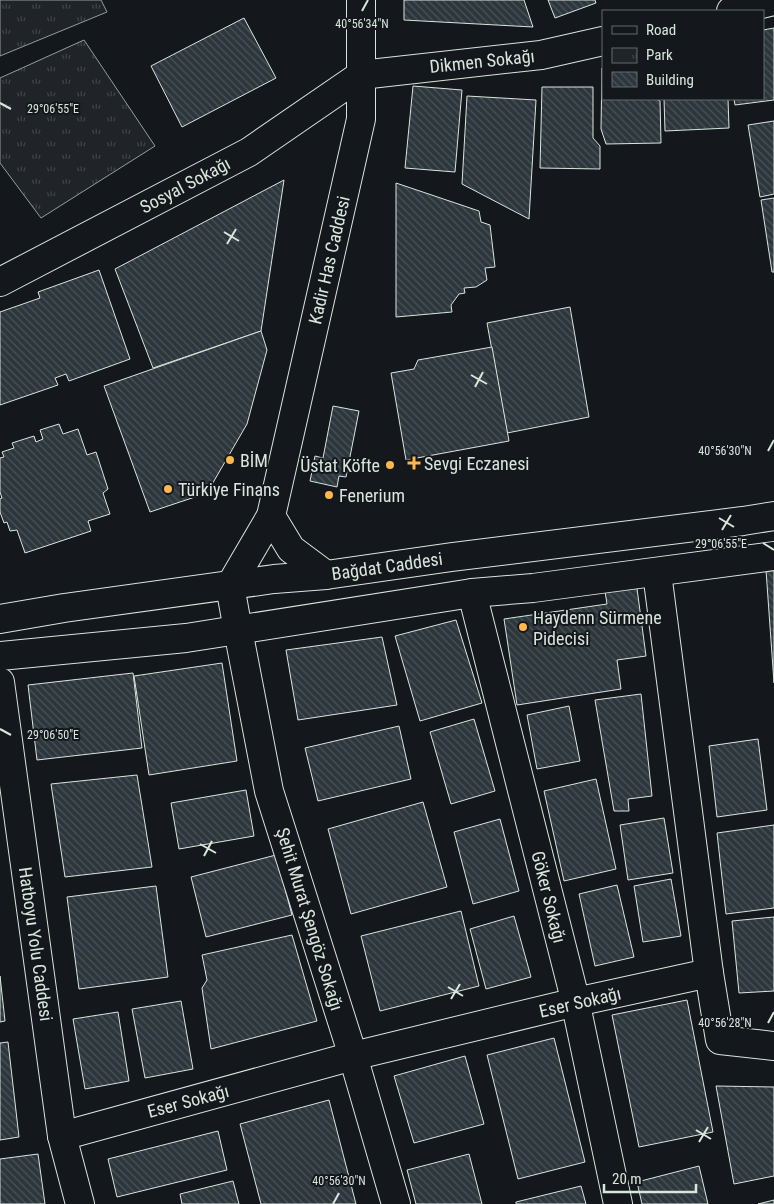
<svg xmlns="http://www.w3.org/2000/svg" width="774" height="1204" viewBox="0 0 774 1204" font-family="'Roboto Condensed',sans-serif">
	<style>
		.park { fill: url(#park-tufts); stroke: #939e99 }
		.building { fill: url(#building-back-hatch); stroke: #d8e6dc }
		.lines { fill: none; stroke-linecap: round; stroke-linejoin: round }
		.minor-casing { stroke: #d8e6dc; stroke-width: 30 }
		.major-casing { stroke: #d8e6dc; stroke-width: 30 }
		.minor { stroke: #14181c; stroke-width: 28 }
		.major { stroke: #14181c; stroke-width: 28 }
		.ticks { fill: none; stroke: #d8e6dc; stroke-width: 2 }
		.poi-dot { fill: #ffb74d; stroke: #14181c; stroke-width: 2 }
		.labels { text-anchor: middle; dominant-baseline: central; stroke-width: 4; stroke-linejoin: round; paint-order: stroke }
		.street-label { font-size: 18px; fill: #d8e6dc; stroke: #14181c }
		.poi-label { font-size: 18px; fill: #d8e6dc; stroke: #14181c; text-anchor: start }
		.ticks-label { font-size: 12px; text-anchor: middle; fill: #d8e6dc; stroke: #14181c; stroke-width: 4; stroke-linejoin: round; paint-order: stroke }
	</style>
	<defs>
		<pattern id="park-tufts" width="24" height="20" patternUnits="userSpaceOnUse" patternTransform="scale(1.25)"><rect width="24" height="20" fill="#202428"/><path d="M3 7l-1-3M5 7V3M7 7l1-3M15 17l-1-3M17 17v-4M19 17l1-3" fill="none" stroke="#404447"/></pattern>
		<pattern id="building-back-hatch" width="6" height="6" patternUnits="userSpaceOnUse" patternTransform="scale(1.25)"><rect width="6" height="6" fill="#2c363c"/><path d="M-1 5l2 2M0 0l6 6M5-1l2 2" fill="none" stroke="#4a5358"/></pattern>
	</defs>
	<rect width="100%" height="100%" fill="#14181c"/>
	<g class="park">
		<path d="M0 0H101L107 12 0 56Z"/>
		<path d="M84 40 155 146 41 218 0 163V78Z"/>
	</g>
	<g class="building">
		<path d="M404 0H524L533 27 404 20Z"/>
		<path d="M548 0H595L596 3 555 18Z"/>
		<path d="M244 18 276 78 182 127 151 66Z"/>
		<path d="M774 28V100L735 105 734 99H763V30Z"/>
		<path d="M602 68 603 99H656L660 101 661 143 606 144 601 129Z"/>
		<path d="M413 86 462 90 455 172 405 168Z"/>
		<path d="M542 87H593V138L600 146V169L540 168Z"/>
		<path d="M467 96 536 100 529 219 462 184Z"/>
		<path d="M664 99H728L729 128 665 131Z"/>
		<path d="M774 121V194L760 197 748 125Z"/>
		<path d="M284 180 261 331 153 368 115 269Z"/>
		<path d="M396 183 479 211 481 222 490 225 495 267 485 268 487 280 476 287 464 288 465 293 459 294 451 305 452 312 396 317Z"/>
		<path d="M774 198V272H772L761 200Z"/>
		<path d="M99 270 130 359 69 381 66 374 55 378 58 385 0 405V312L40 298 38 292Z"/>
		<path d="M570 307 589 417 507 433 487 323Z"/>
		<path d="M261 331 267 350 247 424 207 493 150 512 104 386Z"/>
		<path d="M492 347 509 441 406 460 391 373 414 369 418 360Z"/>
		<path d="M333 406 359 411 346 477 339 476 337 487 310 481 315 456 323 458Z"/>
		<path d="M59 424 63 434 78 429 87 455 96 452 108 489 103 493 110 514 88 521 91 531 25 553 17 530 10 531 7 522 4 523 0 512V499L2 498 0 492V458L4 457 2 452 14 448 12 443 34 436 36 442 43 439 40 430Z"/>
		<path d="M774 569V683L766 570Z"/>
		<path d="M636 581 646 656 617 660 621 689 517 705 504 619 607 604 604 585Z"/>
		<path d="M456 620 482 703 420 721 395 636Z"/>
		<path d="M382 637 397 705 298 720 286 650Z"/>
		<path d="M222 663 237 761 149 775 134 676Z"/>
		<path d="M133 673 142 748 37 760 28 685Z"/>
		<path d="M641 694 652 796 628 799 629 811H614L595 700Z"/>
		<path d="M569 706 580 761 537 769 527 715Z"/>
		<path d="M474 719 495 791 451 804 430 732Z"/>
		<path d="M399 726 411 779 318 801 305 748Z"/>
		<path d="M758 739 767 810 717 817 709 746Z"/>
		<path d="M137 775 152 867 65 877 51 784Z"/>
		<path d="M596 779 616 869 564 881 544 791Z"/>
		<path d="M246 790 254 836 179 849 171 803Z"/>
		<path d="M423 802 447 887 351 914 328 829Z"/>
		<path d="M664 818 673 873 628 880 620 825Z"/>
		<path d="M500 819 519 891 473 904 454 832Z"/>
		<path d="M774 825V908L726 914 717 833Z"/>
		<path d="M276 855 292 915 206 937 191 877Z"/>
		<path d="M671 879 681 936 643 942 634 886Z"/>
		<path d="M617 885 634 957 595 966 579 894Z"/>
		<path d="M156 886 168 977 79 989 67 897Z"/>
		<path d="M461 911 479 986 380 1011 361 936Z"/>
		<path d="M514 916 531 977 486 989 470 929Z"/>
		<path d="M774 917V991L739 993 732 921Z"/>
		<path d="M292 935 317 1021 211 1049 202 988 207 980 202 955Z"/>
		<path d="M0 976 5 1021 0 1022Z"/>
		<path d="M687 1000 713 1132 639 1147 612 1015Z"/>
		<path d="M181 1001 193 1069 145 1078 132 1009Z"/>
		<path d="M118 1012 129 1081 85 1089 73 1019Z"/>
		<path d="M554 1038 585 1162 518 1179 487 1055Z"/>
		<path d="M8 1042 19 1137 0 1140V1043Z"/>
		<path d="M465 1056 484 1124 414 1143 394 1076Z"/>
		<path d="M716 1086 774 1087V1176L734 1184Z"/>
		<path d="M329 1100 356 1204H261L240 1124Z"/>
		<path d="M218 1131 227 1170 117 1197 108 1159Z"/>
		<path d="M38 1154 45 1204H0V1159Z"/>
		<path d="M469 1154 482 1204H416L407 1170Z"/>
		<path d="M699 1166 708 1204H642L637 1182Z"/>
		<path d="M233 1181 239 1204H182L180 1194Z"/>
		<path d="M581 1186 586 1204H516V1202Z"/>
		<path d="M774 1200V1204H758Z"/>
	</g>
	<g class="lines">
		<defs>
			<g id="minor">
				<path d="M731 11 774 1"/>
				<path d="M0 282 249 152 361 75 541 55 603 41"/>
				<path d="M271 516 361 119V0"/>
				<path d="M472 593 573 991 618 1204"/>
				<path d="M238 630 269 791 353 1056 396 1204"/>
				<path d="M0 682 62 1136 80 1204"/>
				<path d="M709 973 720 1040 774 1046"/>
				<path d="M62 1136 353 1056 576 1002 709 973 657 573"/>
			</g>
			<g id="major">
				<path d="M0 619 64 608 274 579 326 575 452 557 743 521 774 516"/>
				<path d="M238 630 230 586 271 516 291 549 326 575"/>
				<path d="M0 656 186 638 472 593 533 588 774 556"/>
			</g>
		</defs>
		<use href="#minor" class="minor-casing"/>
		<use href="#major" class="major-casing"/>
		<use href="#minor" class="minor"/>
		<use href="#major" class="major"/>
	</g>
	<path class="ticks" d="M362 11 368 0M0 103 11 109M224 232 239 241M227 244 236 229M471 375 487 384M475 387 483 372M768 451 774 440M719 518 734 527M722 530 731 515M763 543 774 550M0 729 11 735M200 844 216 853M204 856 212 841M448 987 463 996M451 999 460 984M768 1023 774 1012M696 1130 711 1139M699 1142 708 1127M333 1204 339 1193"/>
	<g class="poi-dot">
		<circle cx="230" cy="460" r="5"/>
		<path d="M411.5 455.5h5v5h5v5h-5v5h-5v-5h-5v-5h5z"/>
		<circle cx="390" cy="465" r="5"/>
		<circle cx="168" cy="489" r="5"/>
		<circle cx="329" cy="495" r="5"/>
		<circle cx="523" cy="627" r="5"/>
	</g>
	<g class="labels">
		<g class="street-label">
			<text transform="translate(482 61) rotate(-6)">Dikmen Sokağı</text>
			<text transform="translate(185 185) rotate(-28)">Sosyal Sokağı</text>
			<text transform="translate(329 260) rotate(-77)">Kadir Has Caddesi</text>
			<text transform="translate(387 566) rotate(-8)">Bağdat Caddesi</text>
			<text transform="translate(549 897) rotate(76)">Göker Sokağı</text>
			<text transform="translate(310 919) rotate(73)">Şehit Murat Şengöz Sokağı</text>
			<text transform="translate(36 944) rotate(82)">Hatboyu Yolu Caddesi</text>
			<text transform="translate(580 1002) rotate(-13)">Eser Sokağı</text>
			<text transform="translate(188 1101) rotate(-15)">Eser Sokağı</text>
		</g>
		<g class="poi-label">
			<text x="240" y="460">BİM</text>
			<text x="424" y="463">Sevgi Eczanesi</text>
			<text x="380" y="465" text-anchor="end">Üstat Köfte</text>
			<text x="178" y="489">Türkiye Finans</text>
			<text x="339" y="495">Fenerium</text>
			<text x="533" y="617">Haydenn Sürmene<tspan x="533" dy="21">Pidecisi</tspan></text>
		</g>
	</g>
	<g class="ticks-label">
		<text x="362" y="28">40°56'34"N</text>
		<text x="53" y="113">29°06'55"E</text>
		<text x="725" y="455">40°56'30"N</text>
		<text x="721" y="548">29°06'55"E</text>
		<text x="53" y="739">29°06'50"E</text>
		<text x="725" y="1027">40°56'28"N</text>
		<text x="339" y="1185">40°56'30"N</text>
	</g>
	<rect x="602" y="10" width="162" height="90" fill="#14181c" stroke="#626a69"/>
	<rect x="612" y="26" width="25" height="8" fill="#14181c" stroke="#626a69"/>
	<text x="646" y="35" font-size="15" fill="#d8e6dc">Road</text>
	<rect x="612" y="48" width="25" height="15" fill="url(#park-tufts)" stroke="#626a69"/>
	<text x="646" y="60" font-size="15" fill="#d8e6dc">Park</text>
	<rect x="612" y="72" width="25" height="15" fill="url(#building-back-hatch)" stroke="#626a69"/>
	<text x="646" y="85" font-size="15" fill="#d8e6dc">Building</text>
	<path d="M604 1184v8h92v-8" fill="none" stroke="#d8e6dc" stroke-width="2.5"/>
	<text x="612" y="1184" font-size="15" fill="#d8e6dc" stroke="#14181c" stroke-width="4" paint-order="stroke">20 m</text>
</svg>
